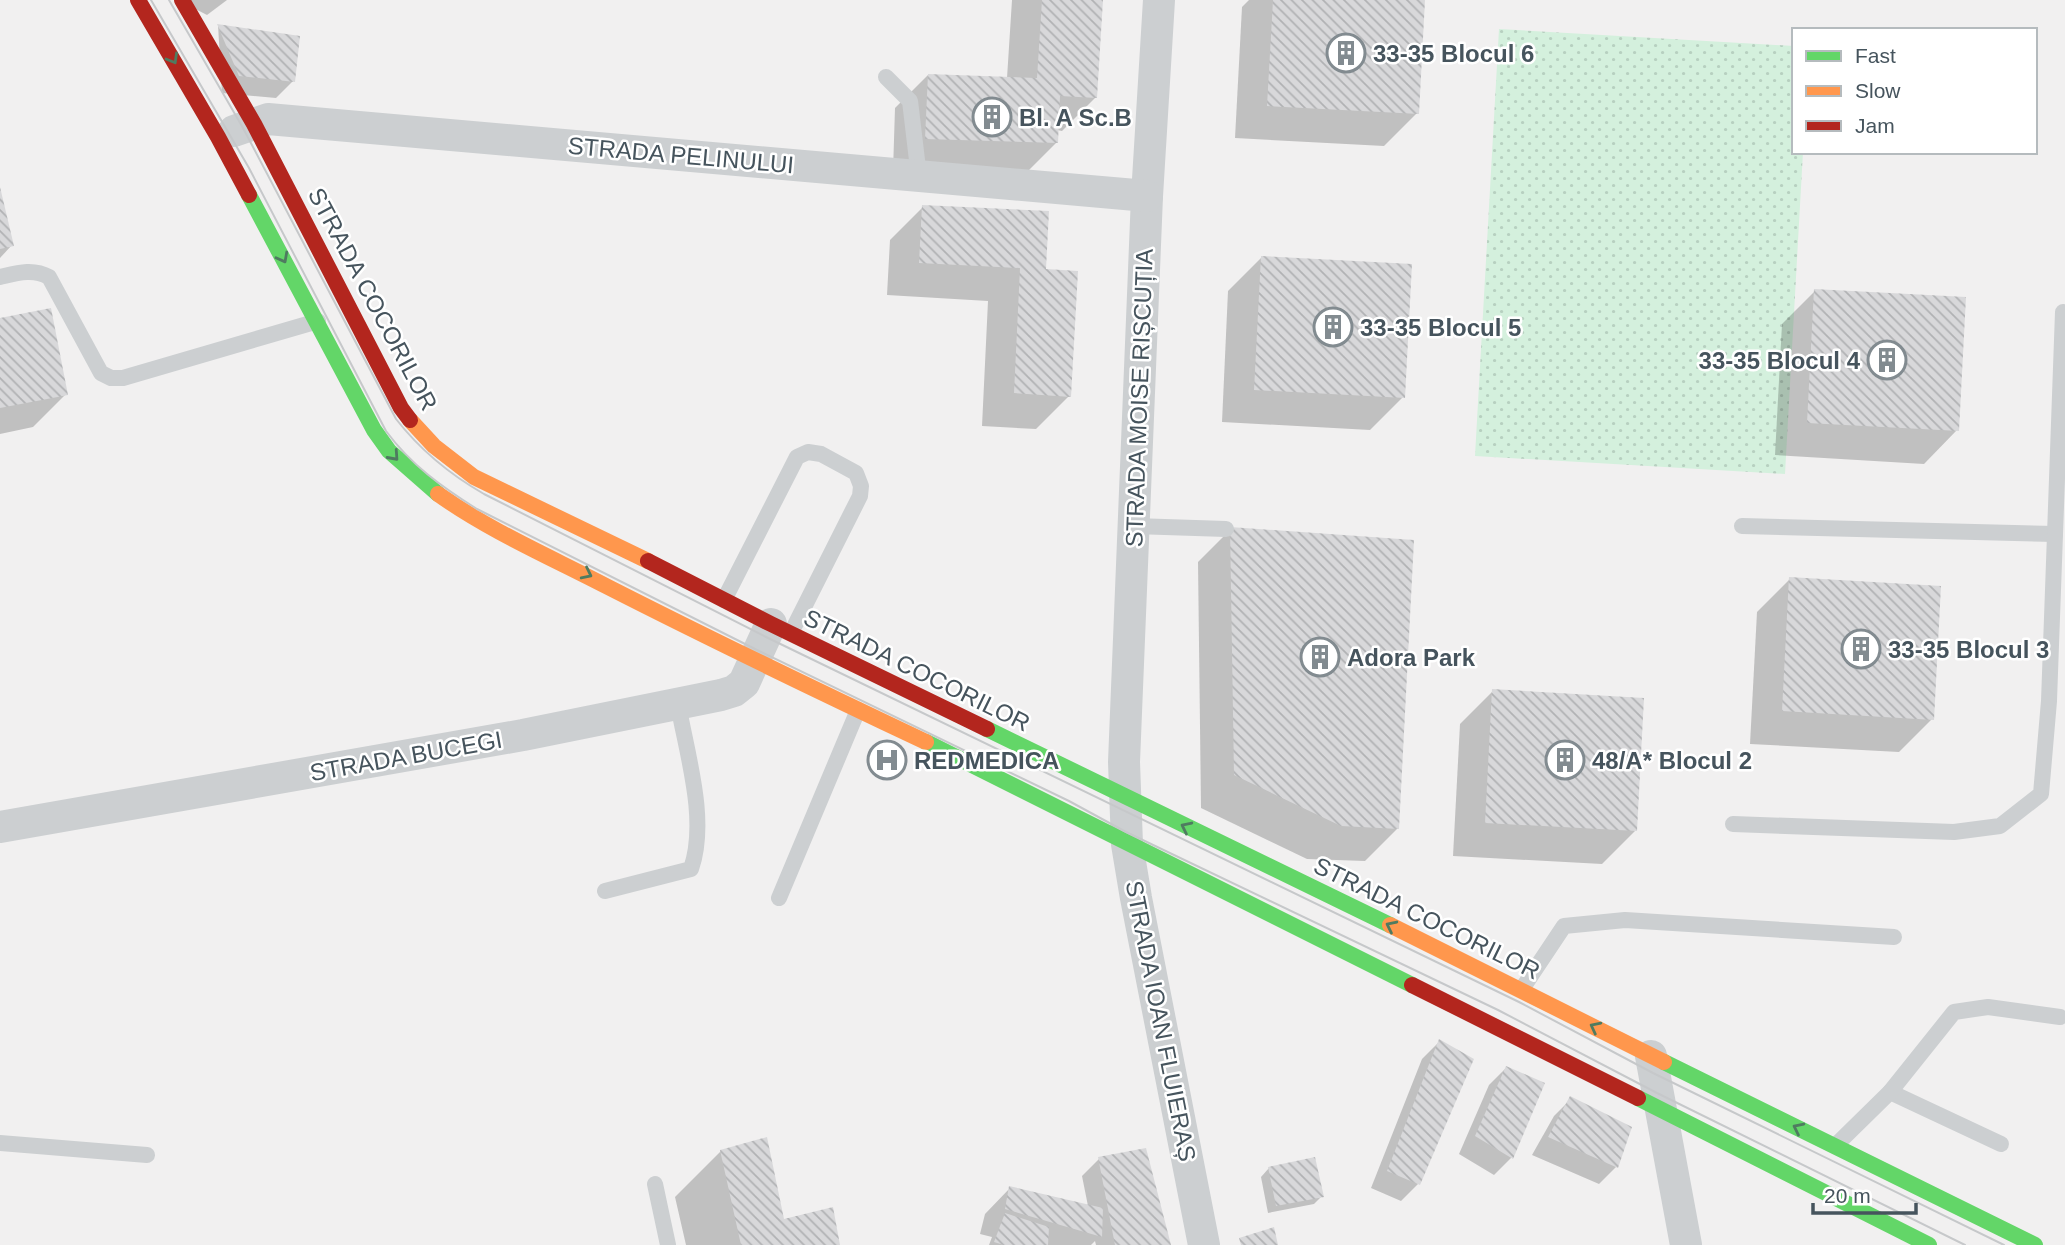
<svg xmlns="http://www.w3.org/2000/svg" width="2065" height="1245" viewBox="0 0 2065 1245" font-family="Helvetica,sans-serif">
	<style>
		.grass { fill: url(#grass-dots) }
		.shadow { fill: #0003 }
		.building { fill: url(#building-back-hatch) }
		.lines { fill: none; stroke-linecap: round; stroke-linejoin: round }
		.lane { stroke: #cccfd1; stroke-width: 16 }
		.street { stroke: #cccfd1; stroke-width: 32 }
		.fast { stroke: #63d668; stroke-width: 16 }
		.slow { stroke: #ff974d; stroke-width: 16 }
		.jam { stroke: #b3261e; stroke-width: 16 }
		.tram { stroke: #c6c8ca; stroke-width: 2 }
		.oneway { stroke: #4f7b60 }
		.labels { text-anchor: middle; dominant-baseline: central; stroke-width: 5; stroke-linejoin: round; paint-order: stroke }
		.poi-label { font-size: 24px; font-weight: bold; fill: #46545d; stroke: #fff; text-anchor: start }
		.street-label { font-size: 24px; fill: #46545d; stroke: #fff }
	</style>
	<defs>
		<pattern id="grass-dots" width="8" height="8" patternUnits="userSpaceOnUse" patternTransform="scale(1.75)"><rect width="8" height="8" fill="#d4f0dd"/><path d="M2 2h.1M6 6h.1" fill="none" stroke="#b7d0c0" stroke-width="1.8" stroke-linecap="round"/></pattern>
		<pattern id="building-back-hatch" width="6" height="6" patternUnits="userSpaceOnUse" patternTransform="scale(1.75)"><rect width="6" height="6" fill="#d8d8da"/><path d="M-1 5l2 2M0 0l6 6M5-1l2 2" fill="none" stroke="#b1b2b4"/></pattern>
	</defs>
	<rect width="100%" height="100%" fill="#f1f0f0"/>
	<path class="grass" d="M1499 29 1794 46V152H1803L1785 474 1475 456Z"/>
	<g class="shadow">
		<path d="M178 0H227L207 15Z"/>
		<path d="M1012 0H1101L1095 98 1062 131 1057 130 1056 143 1023 176 893 171 895 108 928 75 1007 78Z"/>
		<path d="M1249 0H1424L1417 113 1384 146 1235 138 1242 7Z"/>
		<path d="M218 25 293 81 276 98 222 93Z"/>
		<path d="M0 190 12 245 0 258Z"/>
		<path d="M923 207 1044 271 1069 396 1036 429 982 426 988 301 887 295 890 240Z"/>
		<path d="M1261 258 1403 397 1370 430 1222 422 1228 291Z"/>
		<path d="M1815 291 1957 430 1924 464 1775 455 1782 324Z"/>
		<path d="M0 319 66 394 33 427 0 434Z"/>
		<path d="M1231 529 1398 828 1365 861 1307 859 1201 808 1198 562Z"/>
		<path d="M1790 579 1932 719 1899 752 1750 744 1757 612Z"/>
		<path d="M1493 691 1635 831 1602 864 1453 856 1460 724Z"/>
		<path d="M1439 1042 1418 1184 1401 1201 1371 1188 1422 1059Z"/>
		<path d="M1506 1068 1511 1158 1494 1175 1459 1154 1489 1085Z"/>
		<path d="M1571 1099 1616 1167 1599 1184 1532 1155 1554 1116Z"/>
		<path d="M721 1151 782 1221 839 1245H686L675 1197Z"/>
		<path d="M1099 1159 1170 1245H1096L1095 1241 1091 1245H989L992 1237 980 1234 985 1214 1010 1188 1088 1206 1082 1176Z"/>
		<path d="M1269 1168 1322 1196 1314 1204 1268 1213 1261 1177Z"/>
	</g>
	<g class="building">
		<path d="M1042 0H1103L1097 98 1060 96 1058 143 925 139 928 74 1037 78Z"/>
		<path d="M1273 0H1425L1419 114 1267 106Z"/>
		<path d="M217 24 300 36 295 82 239 76Z"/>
		<path d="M0 187 14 246 0 249Z"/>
		<path d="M922 205 1049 211 1046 269 1078 271 1071 397 1014 393 1020 268 919 263Z"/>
		<path d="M1261 256 1412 264 1405 398 1254 390Z"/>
		<path d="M1814 289 1966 297 1959 431 1807 423Z"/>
		<path d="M51 308 68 395 0 408V318Z"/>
		<path d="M1230 527 1414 540 1399 829 1341 826 1234 775Z"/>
		<path d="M1789 577 1941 586 1934 720 1782 711Z"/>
		<path d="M1492 689 1644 698 1637 831 1485 823Z"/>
		<path d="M1439 1039 1474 1059 1420 1185 1387 1171Z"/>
		<path d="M1506 1066 1545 1083 1513 1159 1475 1136Z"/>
		<path d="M1570 1096 1632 1127 1618 1168 1548 1137Z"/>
		<path d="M767 1137 784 1219 833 1207 840 1245H741L720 1150Z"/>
		<path d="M1146 1148 1171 1245H1115L1098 1157Z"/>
		<path d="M1315 1157 1324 1197 1276 1206 1268 1167Z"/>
		<path d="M1009 1186 1103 1208 1102 1237 1005 1209Z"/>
		<path d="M1005 1213 1049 1227 1048 1245H1004L994 1242Z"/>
		<path d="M1274 1227 1278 1245H1241L1239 1238Z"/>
	</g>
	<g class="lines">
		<g class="lane">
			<path d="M886 77 910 101 919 177"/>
			<path d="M0 277C17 273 33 268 49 277L101 373 111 378H123L318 321"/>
			<path d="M1134 526 1226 529"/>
			<path d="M1742 526 2055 534"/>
			<path d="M724 600 797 457 808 452 821 454 856 473 861 486 860 496 791 633"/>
			<path d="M1733 824 1954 832 2000 826 2041 794 2049 701 2063 312"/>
			<path d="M605 891 691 869C708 820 687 755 678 704"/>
			<path d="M779 898 858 710"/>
			<path d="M1522 989 1564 926 1625 920 1894 937"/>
			<path d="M1890 1092 2001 1144"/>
			<path d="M0 1143 147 1155"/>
			<path d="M1835 1146 1890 1092 1954 1012 1988 1007 2060 1017"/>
			<path d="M655 1184 668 1245"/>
		</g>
		<g class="street">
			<path d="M1159 0 1147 196 1124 762 1127 844 1136 898 1204 1245"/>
			<path d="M234 131 268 119 1147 196"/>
			<path d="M0 827 523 735 721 695 734 691 744 683 771 624"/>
			<path d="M1651 1056 1686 1245"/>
		</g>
		<g class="fast">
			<path d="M249 195 374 430 389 451 438 494"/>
			<path d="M987 729 1390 925"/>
			<path d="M926 742 1412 985"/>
			<path d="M1664 1062 2035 1245"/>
			<path d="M1638 1098 1929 1245"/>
		</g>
		<g class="slow">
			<path d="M410 420 434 446 474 477 648 561"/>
			<path d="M438 494C490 531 550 557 606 586 712 640 818 691 926 742"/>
			<path d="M1390 925 1664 1062"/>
		</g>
		<g class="jam">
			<path d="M138 0 218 137 249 195"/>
			<path d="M182 0 254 124 401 408 410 420"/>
			<path d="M648 561 771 624 987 729"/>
			<path d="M1412 985 1638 1098"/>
		</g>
		<g class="tram">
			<path d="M151 0 249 168 386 431C411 465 442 487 477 509L759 651 1069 801 1126 832 1498 1010 1657 1093 1965 1245"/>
			<path d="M169 0 243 128 396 419C421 451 449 474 484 494L766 637 1519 1002 1653 1073 2004 1245"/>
		</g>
	</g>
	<defs><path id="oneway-chevron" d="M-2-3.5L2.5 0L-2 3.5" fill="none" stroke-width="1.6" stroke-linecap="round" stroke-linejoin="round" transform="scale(1.75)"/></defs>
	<g class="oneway">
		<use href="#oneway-chevron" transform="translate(173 59) rotate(60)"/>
		<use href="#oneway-chevron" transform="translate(283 258) rotate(62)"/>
		<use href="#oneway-chevron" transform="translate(394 456) rotate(48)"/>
		<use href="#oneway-chevron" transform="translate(587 574) rotate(26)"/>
		<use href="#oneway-chevron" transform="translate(1186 827) rotate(-154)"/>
		<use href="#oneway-chevron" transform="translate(1391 926) rotate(-154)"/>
		<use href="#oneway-chevron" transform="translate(1595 1027) rotate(-153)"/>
		<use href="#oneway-chevron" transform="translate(1798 1128) rotate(-154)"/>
	</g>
	<defs>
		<symbol id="building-ring" viewBox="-11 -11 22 22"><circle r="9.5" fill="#fff" stroke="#828b90" stroke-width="1.5"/><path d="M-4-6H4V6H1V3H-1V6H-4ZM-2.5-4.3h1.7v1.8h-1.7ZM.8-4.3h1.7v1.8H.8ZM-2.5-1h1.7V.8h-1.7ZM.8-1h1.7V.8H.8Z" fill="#828b90"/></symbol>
		<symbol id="hospital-ring" viewBox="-11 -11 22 22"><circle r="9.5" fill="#fff" stroke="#828b90" stroke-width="1.5"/><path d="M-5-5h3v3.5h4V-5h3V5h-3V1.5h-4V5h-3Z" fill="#828b90"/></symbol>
	</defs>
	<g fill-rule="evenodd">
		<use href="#building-ring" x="1324" y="31" width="44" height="44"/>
		<use href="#building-ring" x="970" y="95" width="44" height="44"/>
		<use href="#building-ring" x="1311" y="305" width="44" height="44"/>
		<use href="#building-ring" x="1865" y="338" width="44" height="44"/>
		<use href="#building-ring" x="1839" y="627" width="44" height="44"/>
		<use href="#building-ring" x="1298" y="635" width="44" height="44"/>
		<use href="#hospital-ring" x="865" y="738" width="44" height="44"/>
		<use href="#building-ring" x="1543" y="738" width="44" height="44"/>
	</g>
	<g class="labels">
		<g class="poi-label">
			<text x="1373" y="53">33-35 Blocul 6</text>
			<text x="1019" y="117">Bl. A Sc.B</text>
			<text x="1360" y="327">33-35 Blocul 5</text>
			<text x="1860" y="360" text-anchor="end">33-35 Blocul 4</text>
			<text x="1888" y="649">33-35 Blocul 3</text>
			<text x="1347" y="657">Adora Park</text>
			<text x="914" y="760">REDMEDICA</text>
			<text x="1592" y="760">48/A* Blocul 2</text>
		</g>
		<g class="street-label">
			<text transform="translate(681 155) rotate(5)">STRADA PELINULUI</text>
			<text transform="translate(373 299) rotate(62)">STRADA COCORILOR</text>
			<text transform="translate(1139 398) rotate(-88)">STRADA MOISE RIȘCUȚIA</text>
			<text transform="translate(917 670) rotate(26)">STRADA COCORILOR</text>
			<text transform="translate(406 756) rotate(-10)">STRADA BUCEGI</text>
			<text transform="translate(1427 918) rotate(26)">STRADA COCORILOR</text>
			<text transform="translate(1161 1021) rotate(79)">STRADA IOAN FLUIERAȘ</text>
		</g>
	</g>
	<rect x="1792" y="28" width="245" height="126" fill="#ffffff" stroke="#b5bbbe" stroke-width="2"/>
	<rect x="1806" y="51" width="35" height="10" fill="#63d668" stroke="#b5bbbe" stroke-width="2"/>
	<text x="1855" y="63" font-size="21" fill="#46545d">Fast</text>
	<rect x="1806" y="86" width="35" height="10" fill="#ff974d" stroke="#b5bbbe" stroke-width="2"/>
	<text x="1855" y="98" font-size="21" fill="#46545d">Slow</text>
	<rect x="1806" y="121" width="35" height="10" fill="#b3261e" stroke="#b5bbbe" stroke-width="2"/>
	<text x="1855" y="133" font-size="21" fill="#46545d">Jam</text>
	<path d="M1813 1203v10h103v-10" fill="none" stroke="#46545d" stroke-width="3.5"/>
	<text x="1824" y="1203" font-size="21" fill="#46545d" stroke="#ffffff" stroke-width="5" paint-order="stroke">20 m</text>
</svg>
